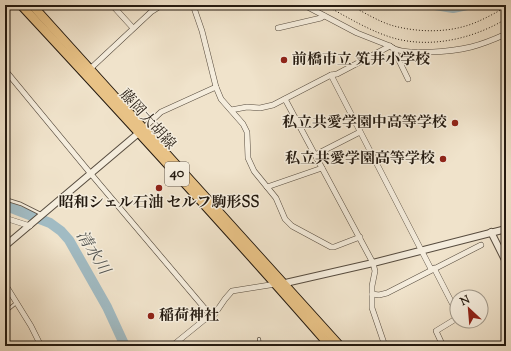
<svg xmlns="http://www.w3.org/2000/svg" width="511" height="351" viewBox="0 0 511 351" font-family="'Sorts Mill Goudy','Noto Serif JP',serif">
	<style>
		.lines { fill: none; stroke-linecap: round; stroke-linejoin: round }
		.river { stroke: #a1bbc3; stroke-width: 10 }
		.service-casing { stroke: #574c3f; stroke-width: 4 }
		.minor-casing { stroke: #574c3f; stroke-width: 6 }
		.tertiary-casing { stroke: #574c3f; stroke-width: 8 }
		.primary-casing { stroke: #241a10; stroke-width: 10 }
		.path { stroke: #241a10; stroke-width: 1; stroke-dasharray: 1 2; stroke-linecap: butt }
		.service { stroke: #f5eddd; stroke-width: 2.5 }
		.minor { stroke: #f5eddd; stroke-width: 5 }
		.tertiary { stroke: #f5eddd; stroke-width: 6 }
		.primary { stroke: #e8c286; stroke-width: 8 }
		.poi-dot { fill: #8f2418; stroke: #f5eddd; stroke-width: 1.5 }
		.labels { text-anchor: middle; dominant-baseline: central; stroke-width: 3; stroke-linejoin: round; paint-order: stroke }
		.shield { fill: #f5eddd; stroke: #63594e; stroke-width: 1 }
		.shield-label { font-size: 14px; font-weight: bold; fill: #241a10 }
		.poi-label { font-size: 15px; font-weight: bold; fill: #241a10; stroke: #f5eddd; text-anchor: start }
		.street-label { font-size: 15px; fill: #241a10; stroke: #f5eddd }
		.water-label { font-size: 16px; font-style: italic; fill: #50524f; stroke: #f5eddd }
	</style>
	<rect width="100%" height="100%" fill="#f0e3cb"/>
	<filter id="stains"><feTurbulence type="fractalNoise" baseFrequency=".005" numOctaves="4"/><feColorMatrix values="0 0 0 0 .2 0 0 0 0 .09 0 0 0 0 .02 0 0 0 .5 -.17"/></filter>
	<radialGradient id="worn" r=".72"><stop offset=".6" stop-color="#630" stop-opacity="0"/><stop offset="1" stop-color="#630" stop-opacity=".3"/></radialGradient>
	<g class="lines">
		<g class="river">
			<path d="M435 5 453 8 467 5"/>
			<path d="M5 206 14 209 50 223 61 231 69 240 107 307 125 346"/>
		</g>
		<defs>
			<g id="service">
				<path d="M5 199 21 204 41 214"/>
				<path d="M5 312 16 303"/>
				<path d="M259 339 260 346"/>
			</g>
			<g id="minor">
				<path d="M112 5 133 28"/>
				<path d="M193 5 202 31 216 87 221 99 243 124 247 132 248 158 254 171 276 198 285 219 292 226 331 247H334L360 237"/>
				<path d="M304 5 357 33 390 46C402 57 455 51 471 47 483 44 495 39 506 34"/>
				<path d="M278 28 321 18 324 16"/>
				<path d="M393 48 408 79"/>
				<path d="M90 69 151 12 162 5"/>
				<path d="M5 70 91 174 212 317"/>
				<path d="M331 75 431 269"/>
				<path d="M285 99 373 263 375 271 372 286V308L385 346"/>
				<path d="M231 110 247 107 260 108 273 105 331 75 337 74 390 46"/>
				<path d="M144 128 161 112 216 87"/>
				<path d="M315 155 360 132"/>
				<path d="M267 187 322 168"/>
				<path d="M5 218 30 226"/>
				<path d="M434 268 453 305 456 318 454 320 436 331 443 346"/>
				<path d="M5 284 31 326 41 346"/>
				<path d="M372 294 379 295 387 293 481 245"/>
				<path d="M172 346 204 320 214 315 225 299 232 291 276 284"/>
			</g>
			<g id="tertiary">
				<path d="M491 232 506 262"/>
				<path d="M5 246 141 131"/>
				<path d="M281 284 373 263 506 229"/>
			</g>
			<g id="primary">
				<path d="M21 5C125 117 229 230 330 346"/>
				<path d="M32 5 340 346"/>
			</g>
		</defs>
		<use href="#service" class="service-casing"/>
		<use href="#minor" class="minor-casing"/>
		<use href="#tertiary" class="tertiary-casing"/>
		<use href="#primary" class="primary-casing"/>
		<g class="path">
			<path d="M325 5C347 17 373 33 397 39 434 48 474 38 506 19"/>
			<path d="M349 5C364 12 379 22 394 26 421 33 453 33 479 21 488 17 497 12 506 7"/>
		</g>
		<use href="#service" class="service"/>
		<use href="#minor" class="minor"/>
		<use href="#tertiary" class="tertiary"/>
		<use href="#primary" class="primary"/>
	</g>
	<g class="poi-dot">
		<circle cx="284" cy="60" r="4"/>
		<circle cx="455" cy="123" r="4"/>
		<circle cx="443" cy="159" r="4"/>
		<circle cx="159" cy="188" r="4"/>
		<circle cx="151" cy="316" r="4"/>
	</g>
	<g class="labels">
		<rect class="shield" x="165" y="162" width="24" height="24" rx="3"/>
		<g class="shield-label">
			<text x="177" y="174">40</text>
		</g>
		<g class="poi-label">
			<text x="292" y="60">前橋市立 笂井小学校</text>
			<text x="447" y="123" text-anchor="end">私立共愛学園中高等学校</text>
			<text x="435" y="159" text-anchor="end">私立共愛学園高等学校</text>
			<text x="159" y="203" text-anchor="middle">昭和シェル石油 セルフ駒形SS</text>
			<text x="159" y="316">稲荷神社</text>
		</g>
		<g class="street-label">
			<text transform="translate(147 120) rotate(48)">藤岡大胡線</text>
		</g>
		<g class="water-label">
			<text transform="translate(92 253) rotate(58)">清水川</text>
		</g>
	</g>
	<rect width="511" height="351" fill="none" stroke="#f0e3cb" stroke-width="20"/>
	<rect x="6" y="6" width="499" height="339" fill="none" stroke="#241a10" stroke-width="2"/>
	<rect x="10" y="10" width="491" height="331" fill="none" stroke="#241a10"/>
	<g transform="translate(469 309) rotate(334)"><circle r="19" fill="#f5eddd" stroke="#a1998b"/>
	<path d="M0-3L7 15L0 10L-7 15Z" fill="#8f2418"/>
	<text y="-6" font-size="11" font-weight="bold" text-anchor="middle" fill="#241a10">N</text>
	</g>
	<rect width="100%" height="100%" filter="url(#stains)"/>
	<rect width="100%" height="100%" fill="url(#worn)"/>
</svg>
